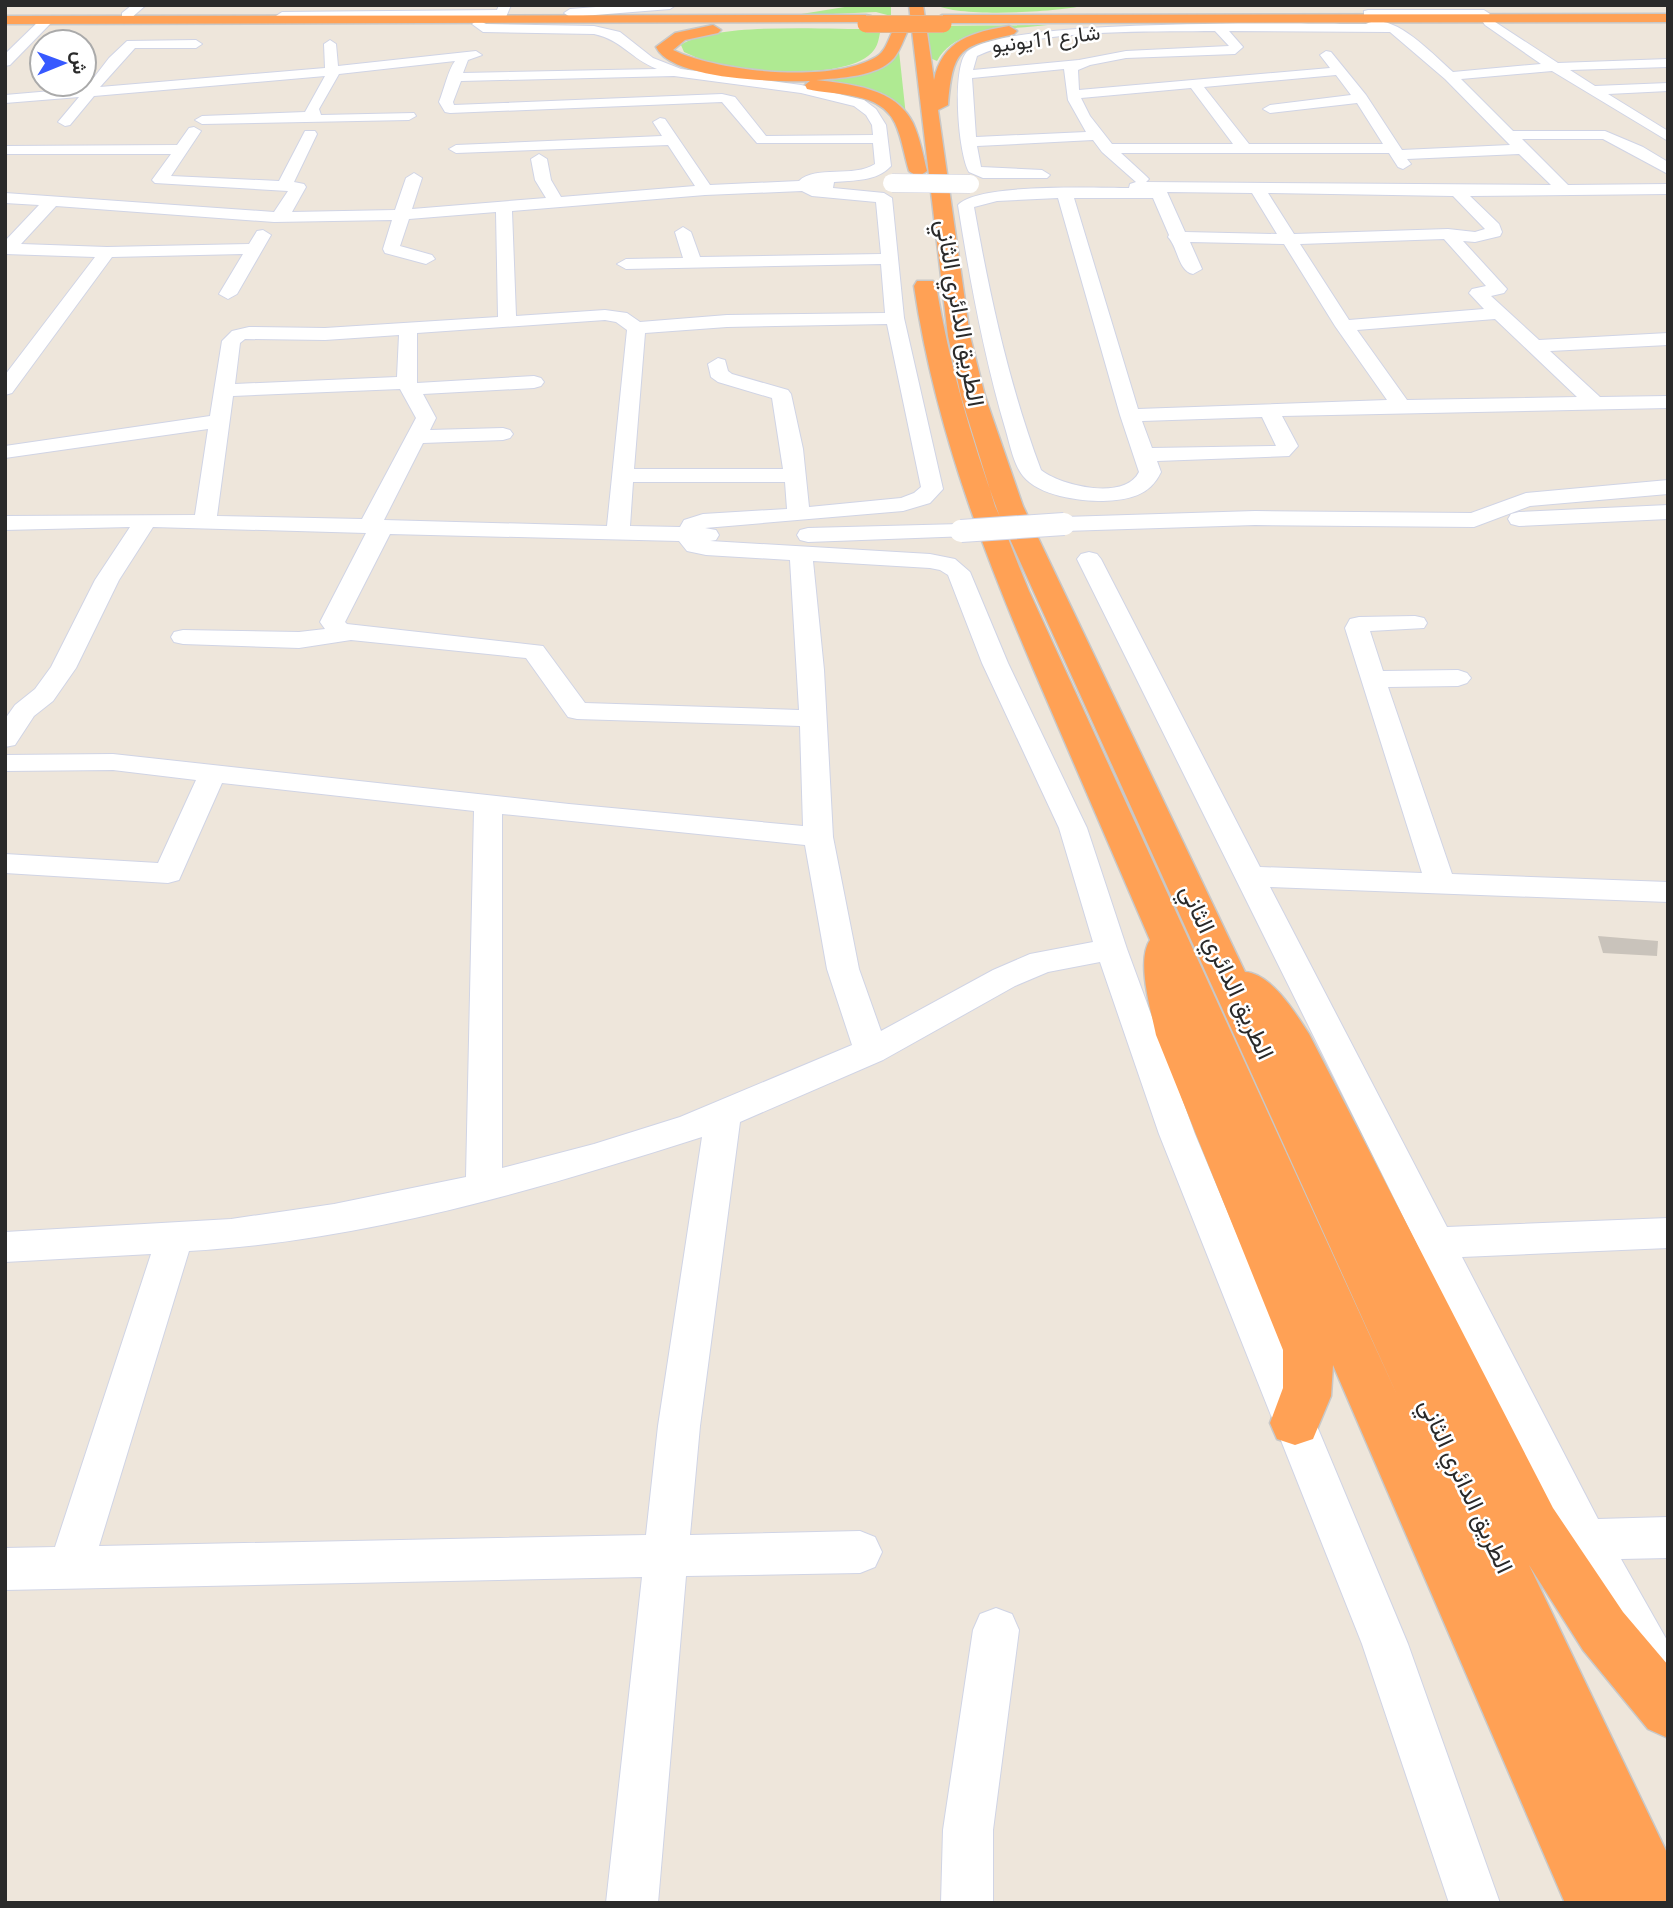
<svg xmlns="http://www.w3.org/2000/svg" width="1673" height="1908" viewBox="0 0 1673 1908" font-family="'Roboto Condensed',Vazirmatn,sans-serif">
	<style>
		.green { fill: #afea92 }
		.building { fill: #c9c3bb }
		.lines { fill: none; stroke-linecap: round; stroke-linejoin: round }
		.minor-casing { stroke: #d0d4e5; stroke-width: 2 }
		.highway-casing { stroke: #c8c8c8; stroke-width: 3 }
		.minor { fill: #fff; fill-rule: evenodd }
		.highway { fill: #ffa155; fill-rule: evenodd }
		.minor-bridge-far1-casing { stroke: #d0d4e5; stroke-width: 19; stroke-linecap: butt }
		.minor-bridge-casing { stroke: #d0d4e5; stroke-width: 24; stroke-linecap: butt }
		.highway-bridge-casing { stroke: #c8c8c8; stroke-width: 18; stroke-linecap: butt }
		.minor-bridge-far1 { stroke: #fff; stroke-width: 18 }
		.minor-bridge { stroke: #fff; stroke-width: 22 }
		.highway-bridge { stroke: #ffa155; stroke-width: 17 }
		.labels { text-anchor: middle; dominant-baseline: central; stroke-width: 5; stroke-linejoin: round; paint-order: stroke }
		.far-street-label { font-size: 21px; fill: #2a2a2a; stroke: #fff }
		.street-label { font-size: 24px; fill: #2a2a2a; stroke: #fff }
	</style>
	<rect width="100%" height="100%" fill="#eee6db"/>
	<g class="green">
		<path d="M857 5H891V16L876 12 789 16Z"/>
		<path d="M936 5H1087C1058 12 961 18 936 5Z"/>
		<path d="M1048 25C1011 30 956 25 937 61L930 58 927 26Z"/>
		<path d="M881 29C879 35 879 44 874 50 853 79 763 72 731 67 714 65 699 59 684 52L681 45C716 21 834 30 881 29Z"/>
		<path d="M899 51 906 116 894 104 811 82 742 76C785 77 866 79 899 51Z"/>
	</g>
	<path class="building" d="M1598 936 1658 941 1657 956 1603 953Z"/>
	<g class="lines">
		<defs>
			<g id="minor">
				<path d="M132 5H146L130 19H122V13Z"/>
				<path d="M499 5H511L506 17 282 20 276 16 282 12 497 10Z"/>
				<path d="M622 5H676L670 9 570 17 564 13 570 9Z"/>
				<path d="M1368 10H1484L1490 14 1484 18 1364 17V11Z"/>
				<path d="M47 16 53 20 51 23 10 65 5 66V54L43 17Z"/>
				<path d="M1489 18 1558 63 1668 59V67L1570 70 1595 86 1668 83V91L1608 94 1668 131V141L1552 71 1461 79 1513 131H1605L1643 147 1668 162V174L1603 139H1522L1568 185 1668 184V194L1470 196 1499 224 1502 232 1500 236 1475 242 1463 241 1507 289 1504 293 1491 296 1539 340 1668 333V345L1550 351 1600 397 1668 396V408L1282 416 1298 446 1289 456 1157 461 1161 472C1150 496 1128 500 1103 501 1079 501 1039 496 1023 476 1014 465 1010 445 1006 431 984 357 970 281 958 205 978 183 1096 188 1129 188L1130 184 1136 182 1102 152 1093 140 977 146 981 167 1042 170 1050 175 1047 178H983L969 172C958 153 952 70 966 53 998 17 1306 24 1366 24 1393 10 1433 55 1453 72L1541 64 1485 25 1483 22ZM1215 31 1229 46 1126 51 1079 60 973 70 977 56C1037 28 1148 32 1215 31ZM1229 31 1390 32 1445 79 1510 145 1402 150 1366 95 1331 52 1326 51 1320 55 1330 68 1079 90 1078 70 1090 65 1126 58 1235 54 1243 47ZM1064 69 1068 100 1086 132 976 137 972 78ZM1336 75 1351 95 1270 105 1263 109 1270 113 1357 103 1383 144H1249L1204 87ZM1191 88 1233 144H1112L1090 116 1081 98ZM1121 153H1389L1398 167 1403 169 1411 164 1407 159 1519 154 1551 185 1146 182 1149 179 1146 176ZM1167 192 1252 193 1277 234 1185 232ZM1268 193 1453 196 1485 229 1475 232 1448 229 1294 234ZM1058 198 1120 415 1139 472C1125 501 1061 486 1041 470 1009 385 990 297 974 207L997 201ZM1074 198H1153L1169 235 1168 237C1178 247 1178 271 1193 274L1202 269 1190 242 1284 244 1335 326 1387 400 1138 409ZM1444 239 1486 286 1472 289 1469 293 1484 309 1349 320 1300 244ZM1495 319 1577 397 1407 400 1357 330ZM1262 417 1276 446 1152 448 1142 421Z"/>
				<path d="M478 20 486 24 594 26 620 32 653 58 681 69 801 85 864 100 876 109 886 125 891 166C876 182 854 180 834 182L833 188 884 193 892 198 904 318 943 489 930 503 903 511 705 528 716 530 719 535 716 540 710 541 930 554 955 559 970 572 1008 663 1087 828 1127 949 1195 1134 1408 1644 1500 1903H1449L1362 1644 1159 1134 1100 962 1048 972 1015 986 883 1060 740 1122 700 1426 690 1535 860 1531 875 1537 882 1552 875 1567 860 1573 686 1576 658 1903H606L642 1577 5 1590V1548L55 1547 151 1254 5 1262V1232L231 1219 334 1204 466 1177 474 811 222 783 179 880 168 883 5 873V854L158 863 196 780 113 770 5 771V755L113 754 569 804 803 826 800 726 577 719 568 717 526 658 351 640 299 648 183 644 174 642 171 637 174 632 183 630 299 632 325 629 320 622 366 533 153 527 119 580 76 668 53 701 34 716 15 745 5 747V719L15 705 35 689 51 667 95 580 130 527 5 530V516L195 515 208 429 5 458V446L210 416 222 341 232 331 249 327 325 328 498 317 496 212 409 219 400 246 432 255 435 259 426 264 385 253 383 249 392 220 274 222 56 206 21 244 107 247 249 244 257 231 263 230 271 235 237 294 228 299 219 294 243 254 112 257 12 393 5 395V375L95 257 5 254V241L39 205 5 203V193L274 212 288 191 155 183 152 180 171 154H5V146L177 145 189 128 194 127 201 131 171 176 279 181 305 131H315L317 134 294 182 304 184 306 187 292 212 395 210 406 178 414 173 422 178 412 209 546 198 535 180 531 159 539 154 547 159 551 180 561 197 695 186 668 145 456 153 449 149 456 145 662 136 653 122 660 118 665 119 710 185 799 181C815 165 854 178 875 164L873 143H757L722 102 450 113 445 112 439 102C444 90 448 70 455 61L339 74 319 109 321 115 414 113 416 116 409 120 202 124 195 120 202 116 305 112 325 76 94 96 70 125 65 126 58 122 79 97 5 103V95L86 88 109 58 127 41 196 40 202 44 196 48H135L100 87 325 68 324 44 330 40 336 44 338 66 476 51 482 55 468 60 463 73 657 69C631 59 622 40 594 34L483 32 472 24ZM674 76 801 93 854 106 866 115 872 125 873 135 766 136 735 97 722 94 454 105 453 102 461 81ZM802 191 812 196 876 202 881 254 700 257 691 232 683 227 675 232 683 258 626 259 617 264 626 269 881 264 885 313 727 315 640 322 627 313 605 310 516 316 512 211 705 195ZM605 320 616 322 627 330 607 526 384 520 423 443 503 440 510 438 513 434 510 430 503 428 430 430 436 418 423 394 534 388 541 386 544 382 541 378 534 376 417 383V333ZM887 324 921 487 914 493 901 498 809 507 803 449 791 394 788 390 732 374 728 371 725 360 718 358 708 364 711 377 718 382 772 398 783 469H634L645 333 727 327ZM399 335 397 377 235 384 240 343 245 339 325 340ZM400 389 416 418 362 519 217 516 233 396ZM633 482H785L787 509 703 514 684 520 680 527 630 526ZM390 534 679 541 687 551 706 555 790 560 799 710 585 703 543 646 347 624 345 622ZM813 561 930 568 940 570 948 575 982 663 1059 828 1093 942 1030 954 993 970 881 1031 859 969 833 837 824 670ZM502 814 805 845 827 969 852 1045 680 1117 594 1144 502 1168ZM702 1137 658 1426 646 1535 99 1546 189 1251C365 1241 536 1190 702 1137Z"/>
				<path d="M1668 480V494L1530 506 1474 527 1255 525 1064 531 1056 529 1053 524 1056 519 1064 517 1255 511 1471 513 1526 493Z"/>
				<path d="M1668 505V519L1519 526 1511 524 1508 519 1511 514 1519 512Z"/>
				<path d="M961 524 969 526 972 531 969 536 808 542 800 540 797 535 800 530 808 528Z"/>
				<path d="M1089 552 1097 554 1101 559 1260 867 1422 873 1345 628 1350 619 1359 617 1415 616 1424 618 1427 623 1424 628 1370 631 1383 671 1458 670 1467 673 1471 678 1467 683 1458 686 1388 687 1452 874 1668 882V902L1270 887 1447 1227 1668 1218V1248L1462 1257 1598 1519 1668 1517V1558L1621 1559 1668 1642V1678L1653 1684 1637 1677 1571 1555 1077 559 1081 554Z"/>
				<path d="M996 1608 1012 1614 1019 1630 993 1830V1903H941L943 1830 973 1630 980 1614Z"/>
			</g>
			<g id="highway">
				<path d="M909 5H923L934 80C942 40 973 32 1009 26L1017 31 1014 34C961 47 953 46 948 105L938 110 970 336 985 396 1023 506 1245 972C1271 973 1296 1014 1309 1034L1553 1508 1623 1612 1668 1665V1738L1648 1729 1583 1650 1529 1565 1668 1855V1903H1565L1333 1365 1331 1396 1313 1439 1295 1445 1277 1439 1270 1423 1283 1388V1350L1156 1035C1151 1010 1136 961 1150 940 1117 863 1084 787 1051 710 991 572 936 436 914 286L917 281H933L936 286C954 392 988 492 1029 591L1398 1397 995 506 961 396 948 336Z"/>
				<path d="M1668 14V22L942 23 935 19 942 15Z"/>
				<path d="M866 15 871 16 873 19 871 22 5 24V16Z"/>
				<path d="M901 23 909 28C904 38 901 49 894 58 878 77 839 78 816 80 850 84 896 88 913 123 920 138 923 155 927 171L918 177 909 171C904 155 902 138 895 123 880 91 836 96 807 89L805 85 810 81C776 82 672 80 656 47L675 33 713 25 721 30 718 33 685 40 673 50C719 72 831 84 876 57 887 51 889 35 896 25Z"/>
			</g>
		</defs>
		<use href="#minor" class="minor-casing"/>
		<use href="#highway" class="highway-casing"/>
		<use href="#minor" class="minor"/>
		<use href="#highway" class="highway"/>
		<defs>
			<path id="minor-bridge-far1" d="M892 183 970 184"/>
			<path id="minor-bridge" d="M961 531 1064 524"/>
			<path id="highway-bridge" d="M866 24H943"/>
		</defs>
		<use href="#minor-bridge-far1" class="minor-bridge-far1-casing"/>
		<use href="#minor-bridge" class="minor-bridge-casing"/>
		<use href="#highway-bridge" class="highway-bridge-casing"/>
		<use href="#minor-bridge-far1" class="minor-bridge-far1"/>
		<use href="#minor-bridge" class="minor-bridge"/>
		<use href="#highway-bridge" class="highway-bridge"/>
	</g>
	<g class="labels">
		<g class="far-street-label">
			<text transform="translate(1046 39) rotate(-7)">شارع 11يونيو</text>
		</g>
		<g class="street-label">
			<text transform="translate(960 313) rotate(80)">الطريق الدائري الثاني</text>
			<text transform="translate(1227 972) rotate(65)">الطريق الدائري الثاني</text>
			<text transform="translate(1466 1486) rotate(65)">الطريق الدائري الثاني</text>
		</g>
	</g>
	<rect width="1673" height="1908" fill="none" stroke="#2a2a2a" stroke-width="14"/>
	<g transform="translate(63 63) rotate(89)"><circle r="33" fill="#ffffff" stroke="#aaaaaa" stroke-width="2"/>
	<path d="M0-5L12 26L0 18L-12 26Z" fill="#3759ff"/>
	<text y="-10" font-size="19" font-weight="bold" text-anchor="middle" fill="#2a2a2a">ش</text>
	</g>
</svg>
